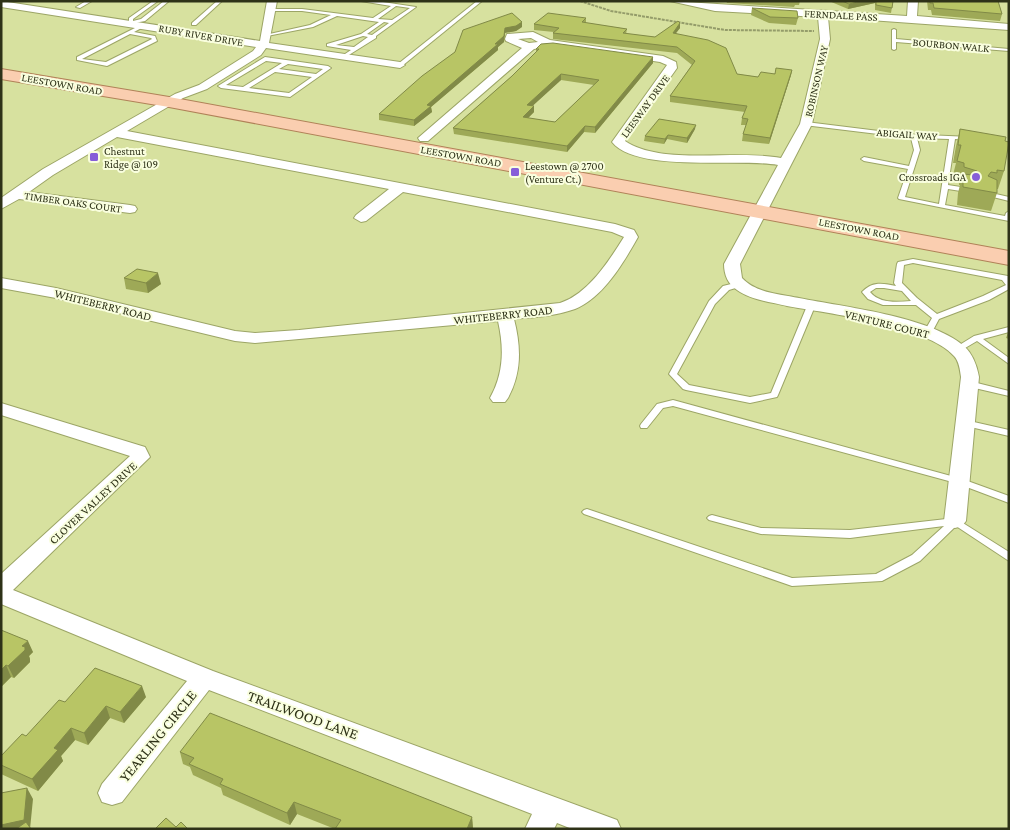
<svg xmlns="http://www.w3.org/2000/svg" width="1010" height="830" viewBox="0 0 1010 830" font-family="'Crimson Pro',serif">
	<style>
		.lines { fill: none; stroke-linecap: round; stroke-linejoin: round }
		.service-casing { stroke: #9ca566; stroke-width: 2 }
		.minor-casing { stroke: #9ca566; stroke-width: 2 }
		.primary-casing { stroke: #b08258; stroke-width: 2 }
		.path { stroke: #949c6a; stroke-width: 2; stroke-dasharray: 3 1; stroke-linecap: butt }
		.service { fill: #fff; fill-rule: evenodd }
		.minor { fill: #fff; fill-rule: evenodd }
		.primary { fill: #faceb0; fill-rule: evenodd }
		.wall { fill: #9ea957; fill-rule: evenodd }
		.shaded-wall { fill: #818a47 }
		.building { fill: #b8c565; stroke: #818a47; fill-rule: evenodd }
		.poi-dot { fill: #865ed8; stroke: #f9fede; stroke-width: 2 }
		.labels { text-anchor: middle; dominant-baseline: central; stroke-width: 4; stroke-linejoin: round; paint-order: stroke }
		.far-street-label { font-size: 11px; fill: #2e3218; stroke: #f9fede }
		.far-poi-label { font-size: 11px; fill: #2e3218; stroke: #f9fede; text-anchor: start }
		.street-label { font-size: 12px; fill: #2e3218; stroke: #f9fede }
		.near-street-label { font-size: 15px; fill: #2e3218; stroke: #f9fede }
	</style>
	<rect width="100%" height="100%" fill="#d7e19f"/>
	<g class="lines">
		<defs>
			<g id="service">
				<path d="M86 1H92L80 8 76 7Z"/>
				<path d="M153 1H158L133 19V21L141 19 164 1H169L145 21 129 24V18Z"/>
				<path d="M217 1H222L196 25H192V23Z"/>
				<path d="M361 1H376L416 7 376 36V38L344 58H342V56L351 50 327 46V44L361 34 379 22 337 16 313 27 267 36 265 35 310 25 331 15 302 11H267L269 9H302L373 18 391 6ZM396 6 410 8 392 20 378 19ZM384 22 389 23 372 35 367 34ZM363 36 368 37 354 47 336 45Z"/>
				<path d="M477 1H482L402 66H398V64Z"/>
				<path d="M143 24 147 25 134 32 155 36 157 41 107 66 77 60V57ZM130 34 151 38 152 39 106 62 82 59Z"/>
				<path d="M894 29 896 30V39L1009 49V51L896 42V49L894 50 892 49V30Z"/>
				<path d="M265 57 328 66 331 68 290 97 221 88 218 86ZM266 61 282 63 243 87 226 85ZM288 64 323 69 316 74 279 69ZM275 72 312 77 289 93 249 88Z"/>
				<path d="M806 122 903 134 971 137 972 138 969 140 955 139 948 185 967 188 970 190 967 192 948 189 945 205 1005 216 1006 213 1009 211V221L899 199 898 198 908 169 864 161 861 159 864 157 909 166 914 150 911 138 804 125V123ZM917 138 949 139 939 204 905 197 920 150Z"/>
				<path d="M987 192 1009 197V201L985 195 984 194Z"/>
				<path d="M913 259 1008 276 1009 289 989 300 939 319 931 334H925L924 332 932 318 916 305H883L868 299 862 292C872 281 883 283 896 286L894 283 897 264 898 262ZM913 263 1002 280 1006 285 983 296 937 314 917 298 902 283 904 265ZM876 288H884L902 291 911 301C897 302 880 304 870 292Z"/>
				<path d="M739 282 743 284 742 286 729 290 715 304 677 374 689 385 750 397 771 393 807 306 811 304 815 306 778 395 777 397 750 403 686 390 683 389 669 374 709 301 723 286Z"/>
				<path d="M1009 327V332L983 339 1009 358V364L977 341 960 351H954L953 349 974 336Z"/>
				<path d="M969 381 1009 391V396L966 386 965 384Z"/>
				<path d="M673 400 962 479 1009 496V503L956 483 673 406 663 408 647 428H641L640 426 641 424 657 404Z"/>
				<path d="M965 420 1009 430V436L962 425 961 423Z"/>
				<path d="M587 509 792 578 876 574 912 555 944 526 850 538 761 534 709 520 707 518 709 516 712 515 761 528 850 530 955 518 1009 552V561L956 526 920 561 882 581 792 586 584 514 582 512 584 510Z"/>
			</g>
			<g id="minor">
				<path d="M1 1 260 41 267 1H277L269 43 400 62 405 65 400 68 266 48 261 55 207 89 183 98 127 131 615 224 634 230 638 237C624 262 603 298 575 309 556 316 534 317 514 319 521 347 522 372 508 398L505 402H493L490 398C504 373 504 348 498 321L255 343 235 341 56 298 1 288V278L56 288 235 331 255 333 299 330 560 303C588 294 609 261 624 237L612 232 403 192 366 221 361 222 354 218 356 215 389 189 117 137 53 175 29 192 130 205 135 206 137 209 135 212 130 213 19 199 1 209V198L43 169 175 94 199 85 253 51 256 47 1 7Z"/>
				<path d="M670 1 907 16 908 1H918L917 16 1009 24V30L828 17 830 39 812 124 740 264 742 278C756 293 779 294 799 298 844 307 929 316 964 346 973 354 977 366 979 377L966 521 962 526 955 528 948 526 944 521 961 377C960 370 959 361 954 356 928 326 827 313 787 306 771 302 751 300 737 290 728 284 724 275 724 264L778 165C739 158 636 173 612 142L667 65 660 62 553 46 534 49 428 141H420L418 138 522 48 506 41 505 39 507 34 533 32 550 40 663 56 676 62 677 68 625 141C662 166 736 149 781 158L800 124 820 39 818 17 715 11ZM531 38 538 42 529 43 518 39Z"/>
				<path d="M1 403 145 447 150 457 13 590 213 671 617 820 621 829H572L557 823 554 829H525L532 814 209 690 122 802 112 805 102 802 98 793 102 784 187 681 1 604V574L130 456 1 415Z"/>
			</g>
			<path id="primary" d="M1 69 169 97 1009 251V265L169 107 1 79Z"/>
		</defs>
		<use href="#service" class="service-casing"/>
		<use href="#minor" class="minor-casing"/>
		<use href="#primary" class="primary-casing"/>
		<path class="path" d="M580 1 611 11 725 30 814 31"/>
		<use href="#service" class="service"/>
		<use href="#minor" class="minor"/>
		<use href="#primary" class="primary"/>
	</g>
	<g class="wall">
		<path d="M726 1H800L799 5H795L794 7 727 3Z"/>
		<path d="M829 1H893L891 13 875 10V3L848 9Z"/>
		<path d="M927 1H998L1002 14 1000 21 932 15 931 10H928Z"/>
		<path d="M752 8 798 18 796 25 769 23 751 15Z"/>
		<path d="M586 18V23L627 29 626 34 655 37 680 23V28L676 33 737 74 758 77 792 70 791 75 769 144 742 141 743 134 746 125H741L742 118 745 112 670 102V96L692 65 677 53 553 39V33L554 32 534 30V24Z"/>
		<path d="M522 27 516 31 505 33 504 42 498 47V50L431 107 432 112 414 126 379 120V114L455 52Z"/>
		<path d="M536 49 653 63 595 133 584 132 567 152 454 134 453 128 512 76 536 52ZM561 80 594 85 555 122 528 118 534 112V106H532Z"/>
		<path d="M695 129 687 143 667 139 664 144 644 141 645 136Z"/>
		<path d="M960 129 1005 141 1004 171 998 189H997V193L991 211 957 205 958 193 960 185H959V181L952 179 956 163H953L956 146Z"/>
		<path d="M124 278 161 284 148 293 126 289Z"/>
		<path d="M1009 330V339L1006 338Z"/>
		<path d="M1 630 33 652 29 656 30 659V662L14 678 11 677 1 687Z"/>
		<path d="M146 697 124 723 110 718 88 745 75 740 61 756 63 761 38 791 1 774V756L26 736 65 702Z"/>
		<path d="M180 752 472 817 473 829H335L297 814 290 825 223 795 221 788 193 775 190 767 183 764Z"/>
	</g>
	<g class="shaded-wall">
		<path d="M862 1H875V3L848 9 849 4Z"/>
		<path d="M522 22V27L516 31 505 33 504 42 498 47V50L431 107 432 112 414 126V120L427 105 495 44 505 28Z"/>
		<path d="M680 23V28L672 38 673 33Z"/>
		<path d="M653 57V63L595 133V127Z"/>
		<path d="M792 70 791 75 769 144 770 138Z"/>
		<path d="M561 74V80L527 111V105Z"/>
		<path d="M534 106V112L523 123V117Z"/>
		<path d="M696 125 695 129 687 143V138Z"/>
		<path d="M585 126 584 132 567 152V146Z"/>
		<path d="M668 135 667 139 664 144 665 139Z"/>
		<path d="M158 273 161 284 148 293 146 283Z"/>
		<path d="M28 641 33 652 29 656 30 659V662L14 678 8 666 22 646Z"/>
		<path d="M6 665 11 677 1 687V670Z"/>
		<path d="M142 686 146 697 124 723 120 712Z"/>
		<path d="M106 706 110 718 88 745 84 733Z"/>
		<path d="M71 728 75 740 61 756 63 761 38 791 32 779 54 748Z"/>
		<path d="M27 788 33 799 30 829H1V825Z"/>
		<path d="M294 802 297 814 290 825 287 813Z"/>
		<path d="M472 817 473 829H467Z"/>
	</g>
	<g class="building">
		<path d="M842 1H862L849 4Z"/>
		<path d="M876 1H893L892 8 876 5Z"/>
		<path d="M930 1H998L1002 14 934 8 933 3H930Z"/>
		<path d="M752 8 797 11 798 18 770 17Z"/>
		<path d="M512 13 522 22 516 26 505 28 504 36 495 44H498L427 105 431 106 414 120 379 114 422 76 455 52 463 30Z"/>
		<path d="M548 13 586 18 582 22 627 29 623 33 655 37 678 21 680 23 673 33 708 40 726 48 737 74 758 77 761 72 775 74 776 68 792 70 770 138 743 134 748 119 742 118 747 106 670 96 695 61 677 47 553 33 559 28 534 24Z"/>
		<path d="M553 43 653 57 595 127 585 126 567 146 453 128 512 76 539 49H536L541 44ZM561 74 599 80 555 122 523 117 534 106 527 105Z"/>
		<path d="M659 119 696 125 687 138 668 135 665 139 645 136Z"/>
		<path d="M960 129 1006 137 1005 141 1009 142 1004 171 997 170V173L991 172 988 176 997 180V193L963 187V174L973 175 977 171 964 167V163L957 161 961 145H958Z"/>
		<path d="M137 269 158 273 146 283 124 278Z"/>
		<path d="M1 630 28 641 22 646 25 647V650L8 666 6 665 1 670Z"/>
		<path d="M95 668 142 686 120 712 106 706 84 733 71 728 54 748 58 750 32 779 1 765V756L22 734 26 736 59 700 65 702Z"/>
		<path d="M210 713 472 817 467 829H335L341 820 294 802 287 813 220 784 223 779 189 764 194 758 180 752Z"/>
		<path d="M27 788 24 820 1 825V793Z"/>
		<path d="M166 818 176 827 181 822 188 829H155Z"/>
		<path d="M26 822 31 829H16Z"/>
	</g>
	<g class="poi-dot">
		<rect x="89" y="152" width="10" height="10" rx="2.5"/>
		<rect x="510" y="167" width="10" height="10" rx="2.5"/>
		<circle cx="976" cy="177" r="5"/>
	</g>
	<g class="labels">
		<g class="far-street-label">
			<text transform="translate(841 15) rotate(3)">FERNDALE PASS</text>
			<text transform="translate(201 35) rotate(10)">RUBY RIVER DRIVE</text>
			<text transform="translate(951 45) rotate(5)">BOURBON WALK</text>
			<text transform="translate(816 81) rotate(-77)">ROBINSON WAY</text>
			<text transform="translate(62 84) rotate(10)">LEESTOWN ROAD</text>
			<text transform="translate(645 106) rotate(-54)">LEESWAY DRIVE</text>
			<text transform="translate(907 134) rotate(4)">ABIGAIL WAY</text>
			<text transform="translate(461 156) rotate(10)">LEESTOWN ROAD</text>
			<text transform="translate(73 202) rotate(8)">TIMBER OAKS COURT</text>
			<text transform="translate(859 229) rotate(11)">LEESTOWN ROAD</text>
		</g>
		<g class="far-poi-label">
			<text x="104" y="151">Chestnut<tspan x="104" dy="13">Ridge @ 109</tspan></text>
			<text x="525" y="166">Leestown @ 2700<tspan x="525" dy="13">(Venture Ct.)</tspan></text>
			<text x="966" y="177" text-anchor="end">Crossroads IGA</text>
		</g>
		<g class="street-label">
			<text transform="translate(103 305) rotate(14)">WHITEBERRY ROAD</text>
			<text transform="translate(503 315) rotate(-6)">WHITEBERRY ROAD</text>
			<text transform="translate(887 324) rotate(14)">VENTURE COURT</text>
			<text transform="translate(93 503) rotate(-43)">CLOVER VALLEY DRIVE</text>
		</g>
		<g class="near-street-label">
			<text transform="translate(303 715) rotate(20)">TRAILWOOD LANE</text>
			<text transform="translate(158 736) rotate(-51)">YEARLING CIRCLE</text>
		</g>
	</g>
	<rect width="1010" height="830" fill="none" stroke="#2e3218" stroke-width="5"/>
</svg>
